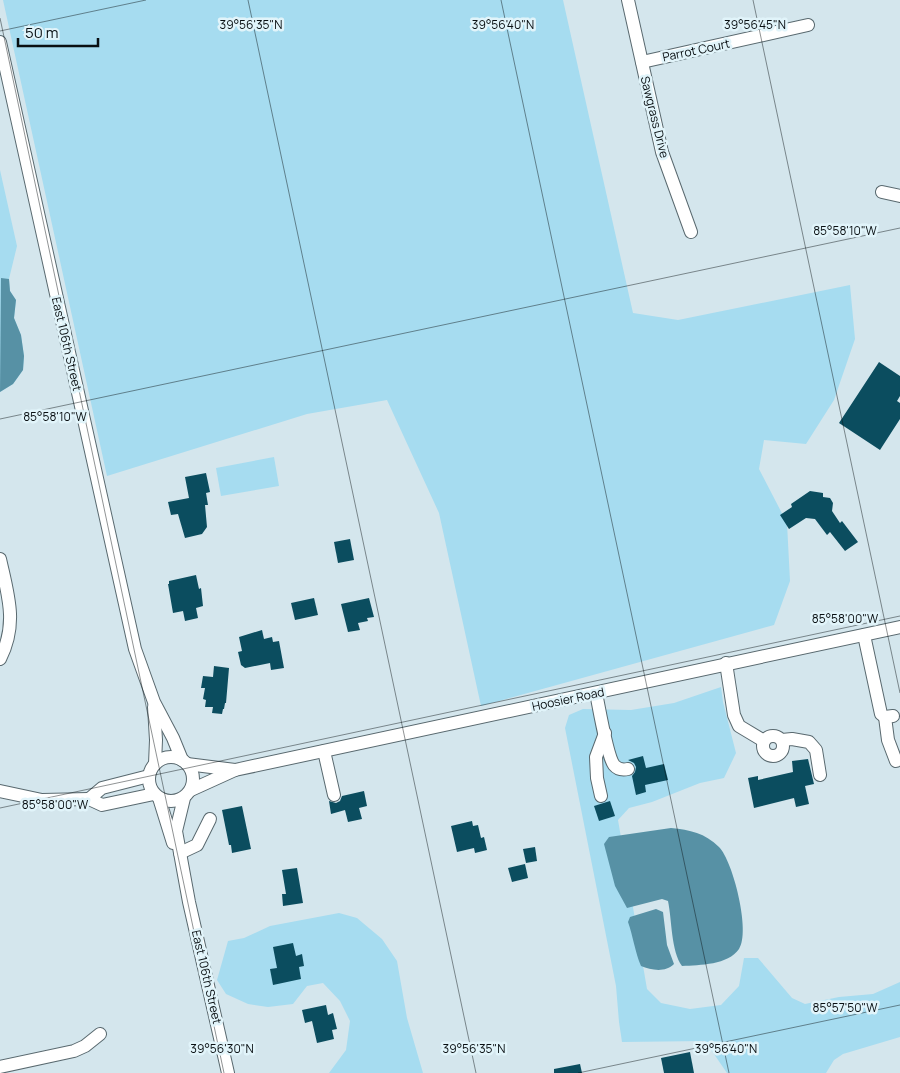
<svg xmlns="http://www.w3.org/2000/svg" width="900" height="1073" viewBox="0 0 900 1073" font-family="Manrope,sans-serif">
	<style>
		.green { fill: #a6dcf0 }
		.water { fill: #5791a5 }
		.building { fill: #0b4d5f }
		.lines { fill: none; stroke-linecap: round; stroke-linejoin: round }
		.minor-casing { stroke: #59696f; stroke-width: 14 }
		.minor { stroke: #fff; stroke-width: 12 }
		.ticks { fill: none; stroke: #090f12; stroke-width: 1; stroke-opacity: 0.45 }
		.labels { text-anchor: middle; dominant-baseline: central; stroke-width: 5; stroke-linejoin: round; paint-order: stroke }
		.street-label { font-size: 12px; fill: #090f12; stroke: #e1f4fa }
		.ticks-label { font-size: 12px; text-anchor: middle; fill: #090f12; stroke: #e1f4fa; stroke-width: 5; stroke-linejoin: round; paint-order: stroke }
	</style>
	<rect width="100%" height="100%" fill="#d4e6ed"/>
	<g class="green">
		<path d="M3 0H563L633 313 678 320 850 285 855 339 834 400 806 444 764 440 759 469 787 523 790 581 774 625 481 706 439 513 387 400 307 414 107 476Z"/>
		<path d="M0 170 17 246 9 279 10 291 16 300 14 318 21 335 24 356 23 370 13 384 0 392Z"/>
		<path d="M274 457 279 486 221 496 216 468Z"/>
		<path d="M721 687 723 702 736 753 724 778 700 783 652 802 629 808 618 820 647 989 661 1003 690 1009 721 1005 739 986 744 958H758L792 998 805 1004 839 997 873 994 900 982V1037L843 1054 834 1060 826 1073H727L705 1041 622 1042 619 1022 616 986 565 728 569 715 583 709 631 710 674 703Z"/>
		<path d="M339 913 357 918 382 939 397 961 407 1018 423 1073H329L346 1050 350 1021 340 1001 323 983 307 986 293 1004 268 1007 248 1004 226 994 217 980 228 941 244 938 270 926Z"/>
	</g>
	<g class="water">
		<path d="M1 278 9 279 10 291 16 300 14 318 21 335 24 356 23 370 13 384 0 392Z"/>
		<path d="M671 828C690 830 705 833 719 847 733 861 751 932 739 949 728 965 700 965 682 966 671 951 672 920 668 901L662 899 627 908 615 886 604 844 609 837Z"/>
		<path d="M656 909 663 912 667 945 674 964C665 973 651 970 641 966 635 952 633 936 628 922L630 917Z"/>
	</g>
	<g class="building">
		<path d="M879 362 900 376V396L897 401 900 403V419L880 450 839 423Z"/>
		<path d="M206 473 210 492 206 493 208 505H205L207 527 202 534 185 538 178 514 171 515 168 502 189 498 185 477Z"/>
		<path d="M810 491 823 493V497L830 498 833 503 832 511 840 523 842 521 858 542 845 551 830 532 827 535 815 519 806 518 789 529 780 515 792 507 791 504Z"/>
		<path d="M350 539 354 560 338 563 334 542Z"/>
		<path d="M196 575 199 589 201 588 203 606 196 608 198 618 185 621 183 611 173 613 168 584H169V581Z"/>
		<path d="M314 598 318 615 295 620 291 603Z"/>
		<path d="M369 598 374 617 367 618 368 621 358 623 360 630 348 632 341 604Z"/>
		<path d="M262 630 264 639 272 637 273 642 279 641 284 668 271 670 270 663 245 668 241 665 238 652 242 651 239 637Z"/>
		<path d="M214 666 229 668 226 703H225L224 709H223L222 714 212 713 213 707H205L206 700 203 699 205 688H201L203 676 213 677Z"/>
		<path d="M643 756 646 768 664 764 668 780 645 785 646 792 636 795 632 776 635 772 636 767 634 763 628 760Z"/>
		<path d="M808 759 814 784 805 786 809 804 796 807 794 798 754 808 748 778 758 776V780L793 772 792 761Z"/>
		<path d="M364 791 367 806 359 808 362 819 348 822 345 810 331 814 329 801 336 803 340 801 342 796Z"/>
		<path d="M610 801 615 816 599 821 594 806Z"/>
		<path d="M242 806 251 849 232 853 231 845H229L222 810Z"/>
		<path d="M472 821 473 826 478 825 481 838 484 837 487 850 475 853 474 848 457 852 451 826Z"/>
		<path d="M535 847 537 861 526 863 523 849Z"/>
		<path d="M525 864 528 878 512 882 508 868Z"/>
		<path d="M297 868 303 903 283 906 282 894H286L282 870Z"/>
		<path d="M293 943 296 956 302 954 304 966 299 967 301 979 273 985 270 969 277 968 273 947Z"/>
		<path d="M326 1005 328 1015 333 1013 337 1029 332 1030 334 1039 317 1043 312 1021 305 1023 302 1010Z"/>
		<path d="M690 1052 694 1073H664L661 1058Z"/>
		<path d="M580 1064 582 1073H554V1069Z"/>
	</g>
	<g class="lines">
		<defs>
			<g id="minor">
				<path d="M628 0 662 152 691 232"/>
				<path d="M0 42 135 649 154 702 173 738 182 760"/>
				<path d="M642 62 808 25"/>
				<path d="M882 192 900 196"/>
				<path d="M0 559C8 595 18 624 0 659"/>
				<path d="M864 635 881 714 885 717 893 716"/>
				<path d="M726 663 734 715 739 726 764 741"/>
				<path d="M596 693C599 707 607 756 614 765 618 770 623 770 628 769"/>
				<path d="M154 707 156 740 155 764"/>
				<path d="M885 717 888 740 896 761"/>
				<circle cx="773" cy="746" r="10"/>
				<path d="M782 740 792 739 809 742 816 750 820 775"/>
				<path d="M324 751 334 795"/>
				<circle cx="171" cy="779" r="22"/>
				<path d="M187 764 235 770"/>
				<path d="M149 776 102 788 89 799 102 805 154 794"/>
				<path d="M191 790 235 770 900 627"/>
				<path d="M0 791 42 800 89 799"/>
				<path d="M601 796 597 778 596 757 605 733"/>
				<path d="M159 798 173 843"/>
				<path d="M184 798 176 831 189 902 228 1073"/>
				<path d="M180 853 197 845 210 819"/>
				<path d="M0 1067 74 1051 85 1046 100 1034"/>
			</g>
		</defs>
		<use href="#minor" class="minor-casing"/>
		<use href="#minor" class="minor"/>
	</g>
	<path class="ticks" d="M248 0 476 1073M501 0 729 1073M753 0 900 693M0 18 224 1073M0 31 146 0M0 419 900 228M0 808 900 616M578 1073 900 1005"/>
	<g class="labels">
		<g class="street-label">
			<text transform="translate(696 50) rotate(-12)">Parrot Court</text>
			<text transform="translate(655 117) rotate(76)">Sawgrass Drive</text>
			<text transform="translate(67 344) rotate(77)">East 106th Street</text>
			<text transform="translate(568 699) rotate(-12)">Hoosier Road</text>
			<text transform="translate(207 977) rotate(77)">East 106th Street</text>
		</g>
	</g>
	<g class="ticks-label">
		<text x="251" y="29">39°56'35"N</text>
		<text x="503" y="29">39°56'40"N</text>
		<text x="755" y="29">39°56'45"N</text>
		<text x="845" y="235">85°58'10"W</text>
		<text x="55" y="421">85°58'10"W</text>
		<text x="845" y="623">85°58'00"W</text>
		<text x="55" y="809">85°58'00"W</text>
		<text x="845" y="1012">85°57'50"W</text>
		<text x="222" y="1053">39°56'30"N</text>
		<text x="474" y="1053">39°56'35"N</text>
		<text x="726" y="1053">39°56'40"N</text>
	</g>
	<path d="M18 38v8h80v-8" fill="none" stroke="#090f12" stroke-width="2.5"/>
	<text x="25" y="38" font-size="15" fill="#090f12" stroke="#e1f4fa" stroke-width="4" paint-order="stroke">50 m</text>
</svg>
